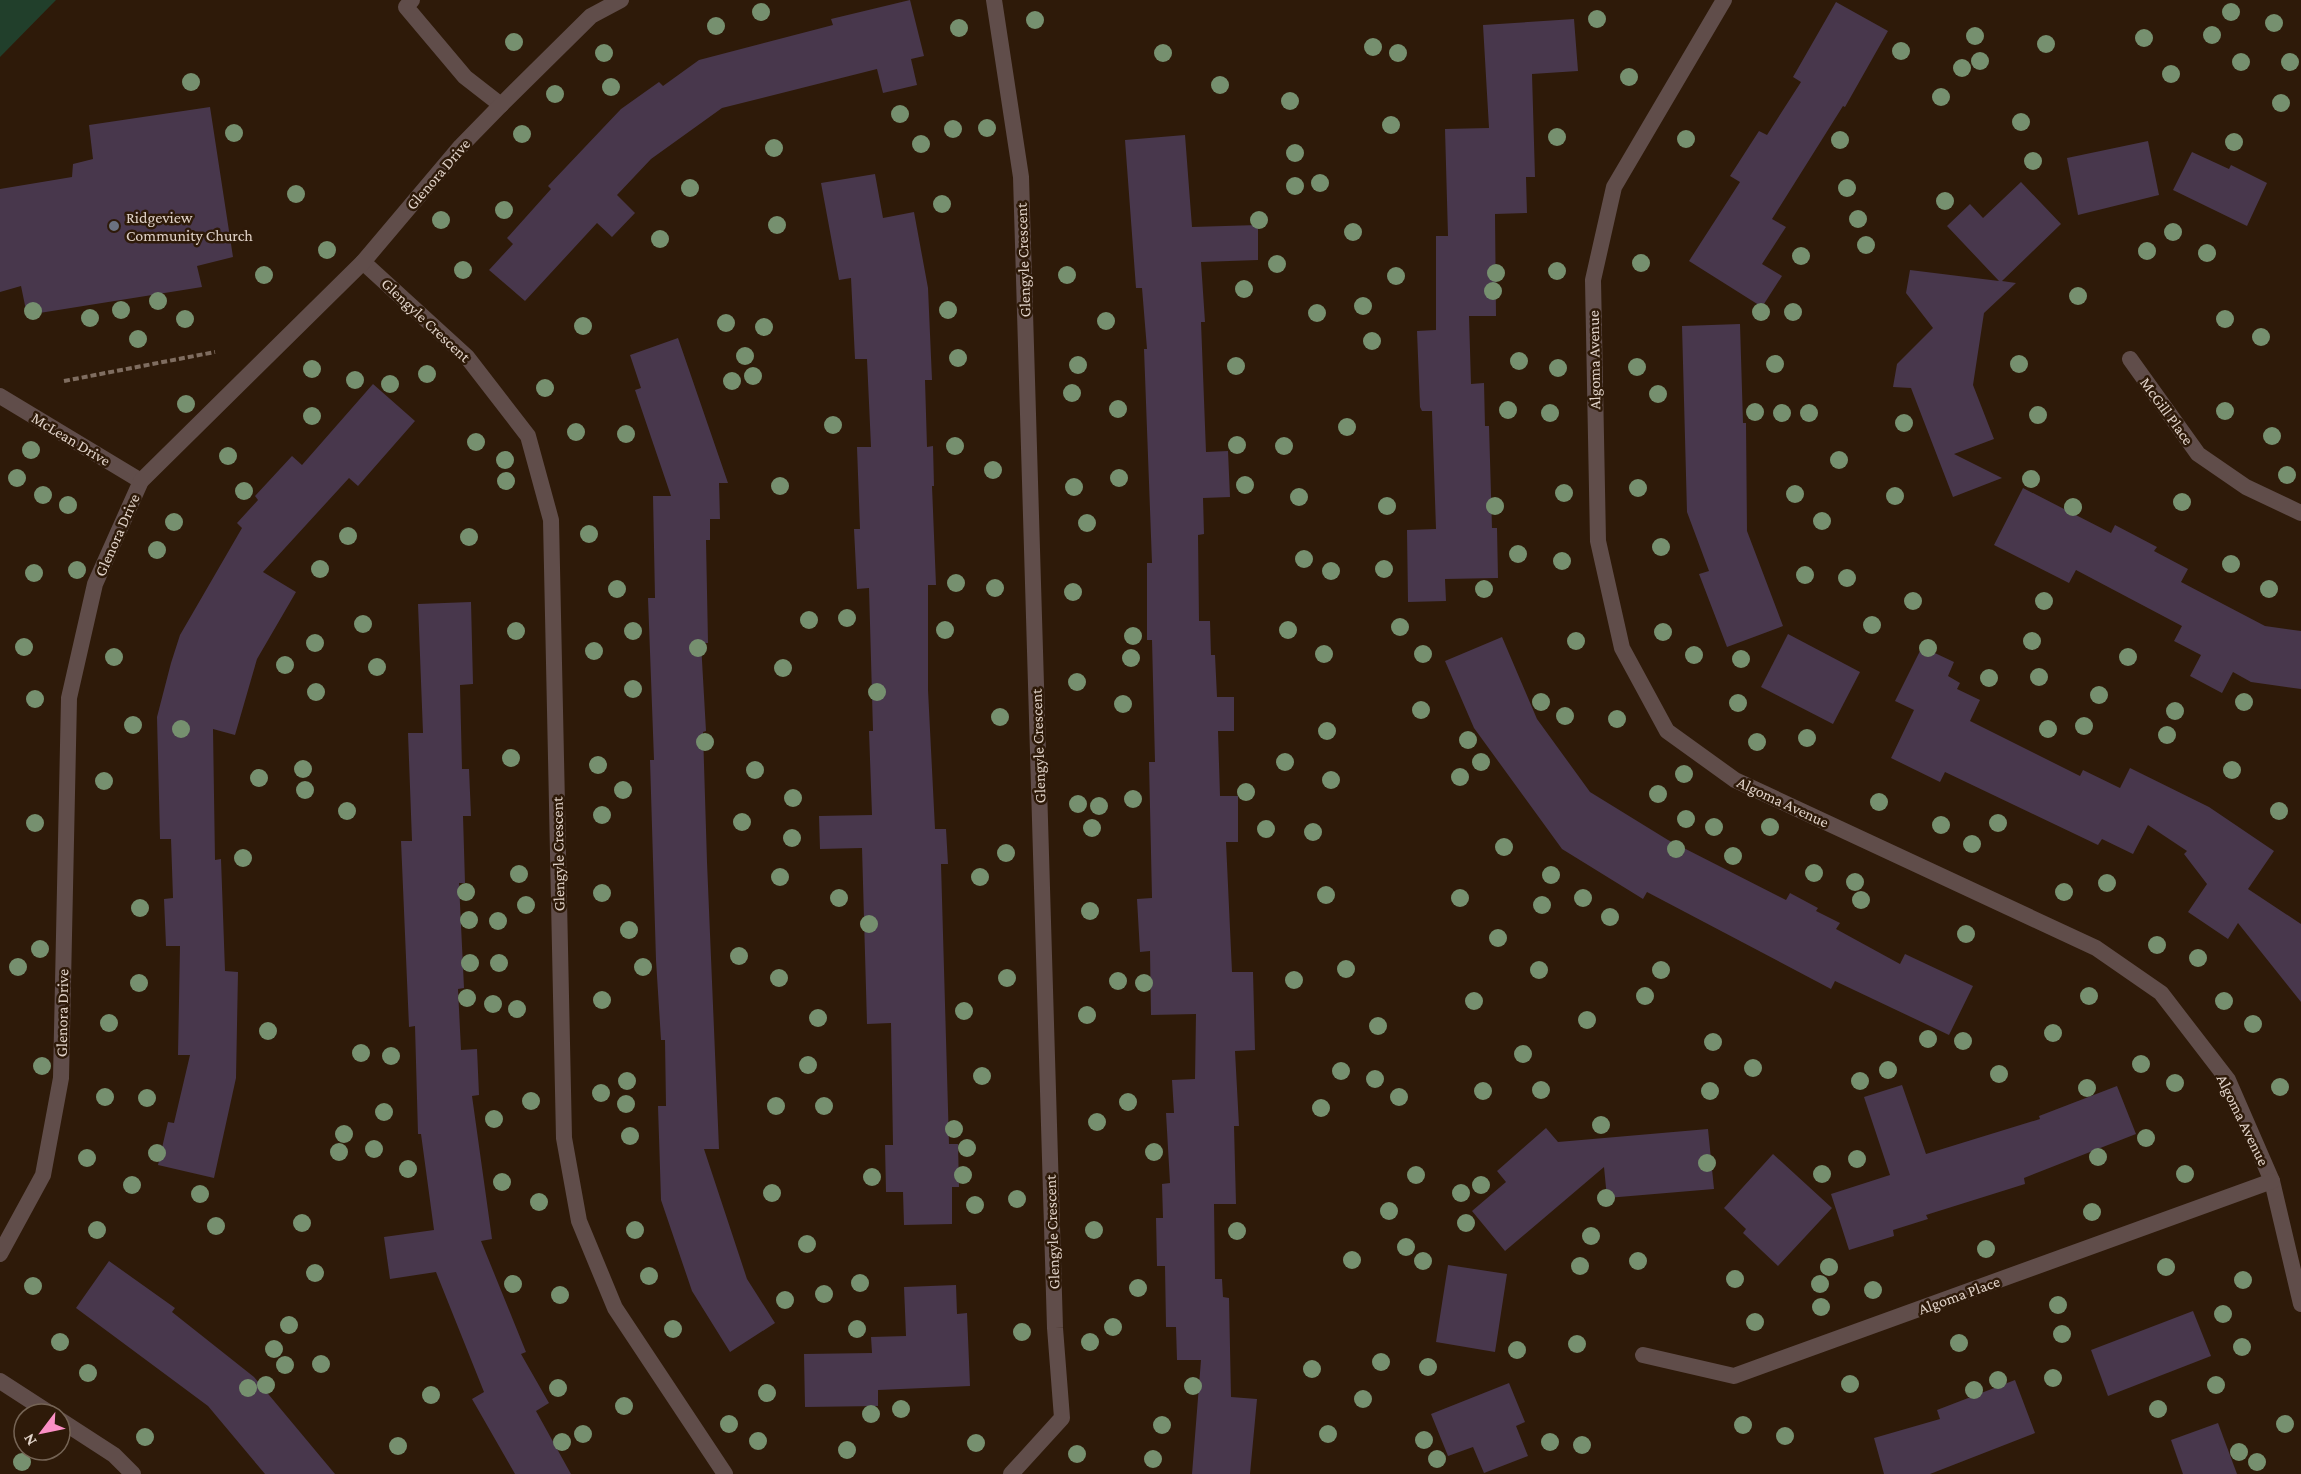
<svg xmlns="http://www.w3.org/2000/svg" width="2301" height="1474" viewBox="0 0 2301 1474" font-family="'Crimson Pro',serif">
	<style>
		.green { fill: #213f2b }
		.building { fill: #48374c }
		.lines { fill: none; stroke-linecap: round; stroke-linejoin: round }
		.path { stroke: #7f6d60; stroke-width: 4; stroke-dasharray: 6 3; stroke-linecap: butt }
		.service { stroke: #604d4a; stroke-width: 16 }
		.minor { stroke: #604d4a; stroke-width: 16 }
		.tertiary { stroke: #604d4a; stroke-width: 16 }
		.tree { fill: #76906f }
		.worship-dot { fill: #6b7280; stroke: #2e1a09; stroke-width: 2 }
		.labels { text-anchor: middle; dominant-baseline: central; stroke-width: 5; stroke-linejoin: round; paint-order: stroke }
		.street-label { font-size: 16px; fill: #e0d2c8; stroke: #2e1a09 }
		.poi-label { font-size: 16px; fill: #e0d2c8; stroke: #2e1a09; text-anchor: start }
	</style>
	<rect width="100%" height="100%" fill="#2e1a09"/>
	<path class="green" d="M0 0H56L0 57Z"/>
	<g class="building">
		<path d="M910 0 924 56 911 59 917 85 883 93 877 69 722 108 651 159 617 195 635 213 612 237 597 223 525 301 489 270 513 244 507 238 551 189 548 186 621 109 659 82 663 86 699 60 833 25 831 19Z"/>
		<path d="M1836 2 1888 31 1845 107 1843 106 1772 219 1786 227 1762 264 1782 276 1762 307 1689 261 1740 182 1730 176 1759 131 1767 135 1801 82 1793 77Z"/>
		<path d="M1574 19 1578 71 1532 74 1535 177H1526L1527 213 1495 214 1496 316H1469L1471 384 1484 383 1485 426H1489L1492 528H1497L1498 578 1445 579 1446 601 1408 602 1407 530 1436 529 1432 411H1422L1420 407 1417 331 1436 330V236H1448L1445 129 1489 128 1483 25Z"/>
		<path d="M210 107 233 257 197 266 202 287 27 315 21 286 0 292V189L72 177 73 164 93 159 89 125Z"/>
		<path d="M1185 135 1192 227 1258 225V260L1201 262 1205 322H1201L1206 452 1228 451 1230 497 1203 498 1204 534 1198 535 1199 621H1210L1211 655H1215L1217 697H1234V731H1218L1220 796H1238V842H1226L1232 972H1253L1255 1050 1235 1051 1239 1126H1234L1236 1204H1214L1215 1279H1222L1223 1297 1229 1298 1231 1397 1257 1399 1250 1474H1192L1201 1360H1177L1176 1327H1166L1165 1266H1157L1156 1218H1163L1162 1184 1170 1183 1166 1113H1174L1172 1080 1195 1079 1196 1014 1151 1015 1150 951 1140 952 1137 899 1152 898 1149 762H1155L1152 640H1147V563H1152L1144 349H1147L1142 288H1136L1125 140Z"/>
		<path d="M2148 141 2159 195 2078 215 2067 158Z"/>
		<path d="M2192 152 2229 169 2231 165 2267 183 2247 226 2173 190Z"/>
		<path d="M875 174 883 218 914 212 928 288 932 380H925L927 447 933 446 934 486H932L936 585H928V690L935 829H946L948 864H941L949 1144H958L959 1187H952V1224L904 1225 903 1192H886L885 1145H893L891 1023 867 1024 862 848 820 849 819 816 872 815 869 731H873L869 588 857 589 854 529H860L857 447H871L867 359H855L851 278 839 280 821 183Z"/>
		<path d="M2021 182 2061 224 2002 281 2016 283 1984 313 1973 385 1994 439 1954 454 2002 478 1953 497 1911 388 1893 387 1897 364 1933 328 1906 293 1910 270 1999 281 1947 226 1970 204 1983 218Z"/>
		<path d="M1740 324 1743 423H1746L1747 531 1783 626 1727 647 1699 574 1709 571 1687 512 1682 326Z"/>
		<path d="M678 338 728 483H719L720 519H710V540H706L708 643H701L706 731 703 732 707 862 719 1149H704L747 1279 775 1323 730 1352 692 1291 661 1200 658 1106H666L665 1040H661L656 960 650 760H654L648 598H655L653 496H671L635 390 641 388 630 355Z"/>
		<path d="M373 384 415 421 358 486 349 478 263 572 296 592 257 659 235 735 213 729 215 860 221 859 225 971 238 972 236 1078 214 1178 158 1165 168 1122 174 1123 190 1055H178L180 946H166L164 899 173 898 171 839H160L157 717 171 663 180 635 242 528 237 523 258 500 255 496 292 456 302 465Z"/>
		<path d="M2023 488 2111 533 2115 525 2157 547 2154 551 2188 569 2181 582 2265 626 2301 631V689L2251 682 2233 672 2222 693 2190 676 2201 655 2174 641 2182 626 2076 570 2069 583 1994 545Z"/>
		<path d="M471 602 473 684 460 685 462 769H469L471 816H463L465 883H459L464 988 458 989 461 1050 477 1049 479 1095 472 1096 492 1239 481 1241 526 1352 521 1354 549 1403 536 1411 571 1474H515L472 1399 484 1392 436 1272 390 1279 384 1237 434 1230 421 1134H418L415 1026 409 1027 401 841H412L408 733H423L418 604Z"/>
		<path d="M1788 634 1860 672 1833 724 1761 687Z"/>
		<path d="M1502 637 1537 719 1590 792 1668 840 1786 900 1790 893 1818 908 1816 911 1840 923 1836 929 1900 964 1905 954 1973 986 1949 1035 1835 981 1831 989 1647 892 1643 899 1562 849 1474 728 1445 661Z"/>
		<path d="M1922 647 1954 662 1948 676 1960 683 1957 689 1980 700 1970 721 2080 776 2083 770 2120 788 2130 768 2209 807 2274 851 2248 889 2301 924V1002L2238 923 2228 939 2188 912 2207 884 2184 854 2187 851 2148 825 2133 854 2102 839 2098 845 1945 772 1940 782 1891 758 1914 710 1895 701Z"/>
		<path d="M1902 1085 1926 1154 2040 1119 2039 1116 2117 1086 2136 1134 2024 1178 2025 1184 1926 1215 1928 1219 1893 1230 1894 1236 1849 1250 1831 1194 1890 1175 1864 1097Z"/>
		<path d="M1546 1128 1558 1142 1708 1129 1714 1189 1607 1198 1604 1167 1505 1251 1472 1211 1506 1182 1497 1171Z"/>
		<path d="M1773 1154 1832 1208 1778 1266 1743 1233 1746 1229 1724 1208Z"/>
		<path d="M109 1261 175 1308 172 1312 254 1377 335 1474H265L208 1406 76 1308Z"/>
		<path d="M1448 1265 1507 1274 1495 1352 1436 1342Z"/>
		<path d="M956 1285 957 1314 967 1313 970 1386 878 1390V1406L805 1407 804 1354 872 1353 871 1337 906 1336 904 1287Z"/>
		<path d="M2193 1311 2211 1356 2108 1396 2091 1350Z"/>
		<path d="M2015 1380 2035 1433 1930 1474H1884L1874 1438 1940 1419 1937 1410Z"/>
		<path d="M1509 1383 1525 1422 1516 1426 1528 1456 1484 1473 1473 1447 1448 1456 1431 1414Z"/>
		<path d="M2218 1423 2237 1474H2183L2171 1440Z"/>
	</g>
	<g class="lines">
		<path class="path" d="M64 381 215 352"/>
		<path class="service" d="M412 0 406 7 465 77 501 105"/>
		<g class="minor">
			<path d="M994 0 1021 177 1055 1328 1062 1418 1011 1474"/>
			<path d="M1724 0 1614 187 1593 280 1598 541 1622 648 1667 731 1735 780 2096 948 2161 993 2228 1080 2272 1181 2301 1304"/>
			<path d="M363 262 467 357 528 436 551 520 564 1138 579 1221 615 1308 725 1474"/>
			<path d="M2130 359 2198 454 2246 487 2301 513"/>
			<path d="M1643 1355 1734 1376 2272 1181"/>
			<path d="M0 1381 51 1414"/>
			<path d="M60 1420 114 1455 133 1474"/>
		</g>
		<g class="tertiary">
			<path d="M0 396 141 481"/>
			<path d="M0 1254 43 1175 61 1078 69 698 95 584 141 481 363 262 461 146 501 105 591 16 621 0"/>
		</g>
	</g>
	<g class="tree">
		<circle cx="761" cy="12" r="9"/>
		<circle cx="2231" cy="12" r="9"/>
		<circle cx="1597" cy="19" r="9"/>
		<circle cx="1035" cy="20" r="9"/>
		<circle cx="2274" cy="23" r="9"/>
		<circle cx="716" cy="26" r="9"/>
		<circle cx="959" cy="28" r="9"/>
		<circle cx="2212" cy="35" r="9"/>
		<circle cx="1975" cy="36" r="9"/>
		<circle cx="2144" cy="38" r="9"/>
		<circle cx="514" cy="42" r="9"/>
		<circle cx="2046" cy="44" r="9"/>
		<circle cx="1373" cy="47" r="9"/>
		<circle cx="1901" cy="51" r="9"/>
		<circle cx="604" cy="53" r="9"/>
		<circle cx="1163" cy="53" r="9"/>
		<circle cx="1398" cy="53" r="9"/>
		<circle cx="1980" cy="61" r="9"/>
		<circle cx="2241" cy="62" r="9"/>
		<circle cx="2290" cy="62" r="9"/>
		<circle cx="1962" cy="68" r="9"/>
		<circle cx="2171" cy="74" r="9"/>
		<circle cx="1629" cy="77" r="9"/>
		<circle cx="191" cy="82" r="9"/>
		<circle cx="1220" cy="85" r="9"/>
		<circle cx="611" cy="87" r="9"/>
		<circle cx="555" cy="94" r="9"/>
		<circle cx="1941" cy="97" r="9"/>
		<circle cx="1290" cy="101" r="9"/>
		<circle cx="2281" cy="103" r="9"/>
		<circle cx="900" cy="114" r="9"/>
		<circle cx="2021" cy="122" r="9"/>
		<circle cx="1391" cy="125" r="9"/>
		<circle cx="987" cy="128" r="9"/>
		<circle cx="953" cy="129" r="9"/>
		<circle cx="234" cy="133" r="9"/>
		<circle cx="522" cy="134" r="9"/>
		<circle cx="1557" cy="137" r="9"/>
		<circle cx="1686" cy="139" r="9"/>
		<circle cx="1840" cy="140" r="9"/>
		<circle cx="2234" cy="142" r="9"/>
		<circle cx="921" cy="144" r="9"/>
		<circle cx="774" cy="148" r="9"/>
		<circle cx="1295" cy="153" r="9"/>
		<circle cx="2033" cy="161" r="9"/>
		<circle cx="1320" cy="183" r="9"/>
		<circle cx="1295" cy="186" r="9"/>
		<circle cx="690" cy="188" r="9"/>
		<circle cx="1847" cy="188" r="9"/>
		<circle cx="296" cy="194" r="9"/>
		<circle cx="1945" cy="201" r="9"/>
		<circle cx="942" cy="204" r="9"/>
		<circle cx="504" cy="210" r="9"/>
		<circle cx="1858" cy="219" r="9"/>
		<circle cx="441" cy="220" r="9"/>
		<circle cx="1259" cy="220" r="9"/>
		<circle cx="777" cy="225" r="9"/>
		<circle cx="1353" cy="232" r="9"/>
		<circle cx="2173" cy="232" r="9"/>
		<circle cx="660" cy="239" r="9"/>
		<circle cx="1866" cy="245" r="9"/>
		<circle cx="327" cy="250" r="9"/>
		<circle cx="2147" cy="251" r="9"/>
		<circle cx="2207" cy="253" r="9"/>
		<circle cx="1801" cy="256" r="9"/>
		<circle cx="1641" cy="263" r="9"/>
		<circle cx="1277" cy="264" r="9"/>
		<circle cx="463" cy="270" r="9"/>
		<circle cx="1557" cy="271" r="9"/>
		<circle cx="1496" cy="273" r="9"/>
		<circle cx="264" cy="275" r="9"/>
		<circle cx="1067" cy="275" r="9"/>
		<circle cx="1396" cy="276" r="9"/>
		<circle cx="1244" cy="289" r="9"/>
		<circle cx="1493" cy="291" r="9"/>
		<circle cx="2078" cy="296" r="9"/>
		<circle cx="158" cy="301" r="9"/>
		<circle cx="1363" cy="306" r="9"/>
		<circle cx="121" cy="310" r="9"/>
		<circle cx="948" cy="310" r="9"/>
		<circle cx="33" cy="311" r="9"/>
		<circle cx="1761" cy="312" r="9"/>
		<circle cx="1793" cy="312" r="9"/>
		<circle cx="1317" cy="313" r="9"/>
		<circle cx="90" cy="318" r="9"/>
		<circle cx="185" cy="319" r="9"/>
		<circle cx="2225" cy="319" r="9"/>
		<circle cx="1106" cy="321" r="9"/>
		<circle cx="726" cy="323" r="9"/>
		<circle cx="583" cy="326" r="9"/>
		<circle cx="764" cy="327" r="9"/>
		<circle cx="2261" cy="337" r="9"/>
		<circle cx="138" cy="339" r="9"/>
		<circle cx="1372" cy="341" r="9"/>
		<circle cx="745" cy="356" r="9"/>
		<circle cx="958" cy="358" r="9"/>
		<circle cx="1519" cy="361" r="9"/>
		<circle cx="1775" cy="364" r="9"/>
		<circle cx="2019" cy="364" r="9"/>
		<circle cx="1078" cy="365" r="9"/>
		<circle cx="1236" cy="366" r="9"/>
		<circle cx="1637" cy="367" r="9"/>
		<circle cx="1558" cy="368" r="9"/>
		<circle cx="312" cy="369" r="9"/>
		<circle cx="427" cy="374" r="9"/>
		<circle cx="753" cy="376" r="9"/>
		<circle cx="355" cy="380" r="9"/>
		<circle cx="732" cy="381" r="9"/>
		<circle cx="390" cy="384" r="9"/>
		<circle cx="545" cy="388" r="9"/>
		<circle cx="1072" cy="393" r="9"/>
		<circle cx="1658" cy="394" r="9"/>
		<circle cx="186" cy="404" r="9"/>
		<circle cx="1118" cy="409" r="9"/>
		<circle cx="1508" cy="410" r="9"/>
		<circle cx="2225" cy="411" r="9"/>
		<circle cx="1755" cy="412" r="9"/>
		<circle cx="1550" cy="413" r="9"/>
		<circle cx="1782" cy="413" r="9"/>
		<circle cx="1809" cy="413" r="9"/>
		<circle cx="2038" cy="415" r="9"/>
		<circle cx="312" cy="416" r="9"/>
		<circle cx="1904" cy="423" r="9"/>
		<circle cx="833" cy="425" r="9"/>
		<circle cx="1347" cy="427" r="9"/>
		<circle cx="576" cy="432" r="9"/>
		<circle cx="626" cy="434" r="9"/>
		<circle cx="2272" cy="436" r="9"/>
		<circle cx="476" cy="442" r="9"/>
		<circle cx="1237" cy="445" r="9"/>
		<circle cx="955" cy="446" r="9"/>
		<circle cx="1284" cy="446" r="9"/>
		<circle cx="31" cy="450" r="9"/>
		<circle cx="228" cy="456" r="9"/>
		<circle cx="505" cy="460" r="9"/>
		<circle cx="1839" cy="460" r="9"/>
		<circle cx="993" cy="470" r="9"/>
		<circle cx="2287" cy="475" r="9"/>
		<circle cx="17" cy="478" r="9"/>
		<circle cx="1119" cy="478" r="9"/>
		<circle cx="2031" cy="479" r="9"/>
		<circle cx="506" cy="481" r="9"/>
		<circle cx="1245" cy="485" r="9"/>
		<circle cx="780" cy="486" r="9"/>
		<circle cx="1074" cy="487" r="9"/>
		<circle cx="1638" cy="488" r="9"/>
		<circle cx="244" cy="491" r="9"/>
		<circle cx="1564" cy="493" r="9"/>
		<circle cx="1795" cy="494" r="9"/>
		<circle cx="43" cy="495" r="9"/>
		<circle cx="1895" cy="496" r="9"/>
		<circle cx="1299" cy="497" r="9"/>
		<circle cx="2182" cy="502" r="9"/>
		<circle cx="68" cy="505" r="9"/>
		<circle cx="1387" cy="506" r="9"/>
		<circle cx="1495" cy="506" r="9"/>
		<circle cx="2073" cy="507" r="9"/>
		<circle cx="1822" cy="521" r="9"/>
		<circle cx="174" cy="522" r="9"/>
		<circle cx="1087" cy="523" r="9"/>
		<circle cx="589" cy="534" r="9"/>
		<circle cx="348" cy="536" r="9"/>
		<circle cx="469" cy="537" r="9"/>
		<circle cx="1661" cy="547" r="9"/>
		<circle cx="157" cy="550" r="9"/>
		<circle cx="1518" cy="554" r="9"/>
		<circle cx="1304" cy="559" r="9"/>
		<circle cx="1562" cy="561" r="9"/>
		<circle cx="2231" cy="564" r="9"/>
		<circle cx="320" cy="569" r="9"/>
		<circle cx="1384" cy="569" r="9"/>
		<circle cx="77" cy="570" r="9"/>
		<circle cx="1331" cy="571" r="9"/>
		<circle cx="34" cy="573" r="9"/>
		<circle cx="1805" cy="575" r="9"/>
		<circle cx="1847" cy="578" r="9"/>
		<circle cx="956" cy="583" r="9"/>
		<circle cx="995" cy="588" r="9"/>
		<circle cx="617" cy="589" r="9"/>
		<circle cx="1484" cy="589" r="9"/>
		<circle cx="2269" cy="589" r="9"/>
		<circle cx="1073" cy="592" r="9"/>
		<circle cx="1913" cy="601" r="9"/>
		<circle cx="2044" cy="601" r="9"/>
		<circle cx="847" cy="618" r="9"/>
		<circle cx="809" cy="620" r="9"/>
		<circle cx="363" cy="624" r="9"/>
		<circle cx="1872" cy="625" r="9"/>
		<circle cx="1400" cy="627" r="9"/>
		<circle cx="945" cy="630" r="9"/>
		<circle cx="1288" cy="630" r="9"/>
		<circle cx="516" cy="631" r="9"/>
		<circle cx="633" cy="631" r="9"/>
		<circle cx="1663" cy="632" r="9"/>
		<circle cx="1133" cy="636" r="9"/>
		<circle cx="1576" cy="641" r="9"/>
		<circle cx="2032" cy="641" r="9"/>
		<circle cx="315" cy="643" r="9"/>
		<circle cx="24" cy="647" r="9"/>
		<circle cx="698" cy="648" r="9"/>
		<circle cx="1928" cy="648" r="9"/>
		<circle cx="594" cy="651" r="9"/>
		<circle cx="1324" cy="654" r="9"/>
		<circle cx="1423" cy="654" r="9"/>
		<circle cx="1694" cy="655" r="9"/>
		<circle cx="114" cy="657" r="9"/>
		<circle cx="2128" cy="657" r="9"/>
		<circle cx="1131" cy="658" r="9"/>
		<circle cx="1741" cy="659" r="9"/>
		<circle cx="285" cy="665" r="9"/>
		<circle cx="377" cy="667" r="9"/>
		<circle cx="783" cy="668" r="9"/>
		<circle cx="2039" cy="677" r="9"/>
		<circle cx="1989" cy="678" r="9"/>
		<circle cx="1077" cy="682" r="9"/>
		<circle cx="633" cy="689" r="9"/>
		<circle cx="316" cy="692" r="9"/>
		<circle cx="877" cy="692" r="9"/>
		<circle cx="2099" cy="695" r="9"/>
		<circle cx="35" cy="699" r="9"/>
		<circle cx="1541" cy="702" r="9"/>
		<circle cx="2244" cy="702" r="9"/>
		<circle cx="1738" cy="703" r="9"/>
		<circle cx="1123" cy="704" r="9"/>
		<circle cx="1421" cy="710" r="9"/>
		<circle cx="2175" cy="711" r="9"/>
		<circle cx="1565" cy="716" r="9"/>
		<circle cx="1000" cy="717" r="9"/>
		<circle cx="1617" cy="719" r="9"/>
		<circle cx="133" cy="725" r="9"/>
		<circle cx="2084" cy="726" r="9"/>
		<circle cx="181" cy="729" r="9"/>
		<circle cx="2048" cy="729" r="9"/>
		<circle cx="1327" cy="731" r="9"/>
		<circle cx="2167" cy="735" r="9"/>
		<circle cx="1807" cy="738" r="9"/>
		<circle cx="1468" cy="740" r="9"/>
		<circle cx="705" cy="742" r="9"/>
		<circle cx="1757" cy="742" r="9"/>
		<circle cx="511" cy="758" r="9"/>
		<circle cx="1285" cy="762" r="9"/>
		<circle cx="1481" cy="762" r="9"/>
		<circle cx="598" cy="765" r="9"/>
		<circle cx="303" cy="769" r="9"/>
		<circle cx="755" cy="770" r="9"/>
		<circle cx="2232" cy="770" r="9"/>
		<circle cx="1684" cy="774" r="9"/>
		<circle cx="1460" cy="777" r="9"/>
		<circle cx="259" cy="778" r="9"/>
		<circle cx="1331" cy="780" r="9"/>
		<circle cx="104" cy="781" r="9"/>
		<circle cx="305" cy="790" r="9"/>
		<circle cx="623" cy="790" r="9"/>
		<circle cx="1246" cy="792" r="9"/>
		<circle cx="1658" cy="794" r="9"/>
		<circle cx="793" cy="798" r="9"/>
		<circle cx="1133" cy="799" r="9"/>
		<circle cx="1879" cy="802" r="9"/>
		<circle cx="1078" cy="804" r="9"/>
		<circle cx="1099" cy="806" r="9"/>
		<circle cx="347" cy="811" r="9"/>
		<circle cx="2279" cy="811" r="9"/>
		<circle cx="602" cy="815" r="9"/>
		<circle cx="1686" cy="819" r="9"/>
		<circle cx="742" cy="822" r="9"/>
		<circle cx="35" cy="823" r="9"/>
		<circle cx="1998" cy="823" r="9"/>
		<circle cx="1941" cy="825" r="9"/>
		<circle cx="1714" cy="827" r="9"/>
		<circle cx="1770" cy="827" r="9"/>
		<circle cx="1092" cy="828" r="9"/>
		<circle cx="1266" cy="829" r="9"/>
		<circle cx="1313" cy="832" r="9"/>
		<circle cx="792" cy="838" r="9"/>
		<circle cx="1972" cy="844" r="9"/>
		<circle cx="1504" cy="847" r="9"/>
		<circle cx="1676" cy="849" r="9"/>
		<circle cx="1006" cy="853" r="9"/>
		<circle cx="1733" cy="856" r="9"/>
		<circle cx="243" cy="858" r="9"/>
		<circle cx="1814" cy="873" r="9"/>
		<circle cx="519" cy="874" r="9"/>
		<circle cx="1551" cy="875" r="9"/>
		<circle cx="780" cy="877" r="9"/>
		<circle cx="980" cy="877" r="9"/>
		<circle cx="1855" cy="882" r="9"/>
		<circle cx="2107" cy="883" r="9"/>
		<circle cx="466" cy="892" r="9"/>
		<circle cx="2064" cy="892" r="9"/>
		<circle cx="602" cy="893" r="9"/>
		<circle cx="1326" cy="895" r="9"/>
		<circle cx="839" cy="898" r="9"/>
		<circle cx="1460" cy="898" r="9"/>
		<circle cx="1583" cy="898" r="9"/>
		<circle cx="1861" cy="900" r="9"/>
		<circle cx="526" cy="905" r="9"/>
		<circle cx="1542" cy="905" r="9"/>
		<circle cx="140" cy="908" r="9"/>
		<circle cx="1090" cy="911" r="9"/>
		<circle cx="1610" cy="917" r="9"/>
		<circle cx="469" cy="920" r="9"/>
		<circle cx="498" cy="921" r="9"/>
		<circle cx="869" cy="924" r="9"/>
		<circle cx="629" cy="930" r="9"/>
		<circle cx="1966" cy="934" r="9"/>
		<circle cx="1498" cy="938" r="9"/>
		<circle cx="2157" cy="945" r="9"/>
		<circle cx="40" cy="949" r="9"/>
		<circle cx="739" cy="956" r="9"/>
		<circle cx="2198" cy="958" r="9"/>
		<circle cx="470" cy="963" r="9"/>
		<circle cx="499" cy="963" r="9"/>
		<circle cx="18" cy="967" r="9"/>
		<circle cx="643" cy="967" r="9"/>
		<circle cx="1346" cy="969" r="9"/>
		<circle cx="1539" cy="970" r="9"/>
		<circle cx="1661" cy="970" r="9"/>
		<circle cx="779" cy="978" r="9"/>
		<circle cx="1007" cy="978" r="9"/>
		<circle cx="1294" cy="980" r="9"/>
		<circle cx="1118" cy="981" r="9"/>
		<circle cx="139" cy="983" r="9"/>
		<circle cx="1144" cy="983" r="9"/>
		<circle cx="1645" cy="996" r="9"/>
		<circle cx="2089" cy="996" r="9"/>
		<circle cx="467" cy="998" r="9"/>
		<circle cx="602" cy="1000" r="9"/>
		<circle cx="1474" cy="1001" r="9"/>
		<circle cx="2224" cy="1001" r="9"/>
		<circle cx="493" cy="1004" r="9"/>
		<circle cx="517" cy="1009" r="9"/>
		<circle cx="964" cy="1011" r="9"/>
		<circle cx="1087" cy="1015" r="9"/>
		<circle cx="818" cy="1018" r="9"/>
		<circle cx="1587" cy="1020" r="9"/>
		<circle cx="109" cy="1023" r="9"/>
		<circle cx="2253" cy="1024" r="9"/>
		<circle cx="1378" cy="1026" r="9"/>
		<circle cx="268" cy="1031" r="9"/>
		<circle cx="2053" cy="1033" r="9"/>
		<circle cx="1928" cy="1039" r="9"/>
		<circle cx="1963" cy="1041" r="9"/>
		<circle cx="1713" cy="1042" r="9"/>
		<circle cx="361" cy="1053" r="9"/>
		<circle cx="1523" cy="1054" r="9"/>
		<circle cx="391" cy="1056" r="9"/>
		<circle cx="2141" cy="1064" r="9"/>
		<circle cx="808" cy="1065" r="9"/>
		<circle cx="42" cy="1066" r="9"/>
		<circle cx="1753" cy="1068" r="9"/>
		<circle cx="1888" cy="1070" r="9"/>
		<circle cx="1341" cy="1071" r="9"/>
		<circle cx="1999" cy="1074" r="9"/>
		<circle cx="982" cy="1076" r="9"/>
		<circle cx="1375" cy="1079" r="9"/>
		<circle cx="627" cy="1081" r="9"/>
		<circle cx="1860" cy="1081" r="9"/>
		<circle cx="2175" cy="1083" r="9"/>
		<circle cx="2280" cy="1087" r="9"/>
		<circle cx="2087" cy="1088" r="9"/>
		<circle cx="1541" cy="1090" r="9"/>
		<circle cx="1483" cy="1091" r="9"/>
		<circle cx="1710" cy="1091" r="9"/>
		<circle cx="601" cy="1093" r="9"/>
		<circle cx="105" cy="1097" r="9"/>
		<circle cx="1399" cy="1097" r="9"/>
		<circle cx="147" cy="1098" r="9"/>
		<circle cx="531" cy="1101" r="9"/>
		<circle cx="1128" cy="1102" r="9"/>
		<circle cx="626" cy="1104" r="9"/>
		<circle cx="776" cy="1106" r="9"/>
		<circle cx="824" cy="1106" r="9"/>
		<circle cx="1321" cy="1108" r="9"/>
		<circle cx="384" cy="1112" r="9"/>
		<circle cx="494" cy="1119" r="9"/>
		<circle cx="1097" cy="1122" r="9"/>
		<circle cx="1601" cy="1125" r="9"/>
		<circle cx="954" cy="1129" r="9"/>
		<circle cx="344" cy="1134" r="9"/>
		<circle cx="630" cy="1136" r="9"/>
		<circle cx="2146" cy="1138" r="9"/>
		<circle cx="967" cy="1148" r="9"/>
		<circle cx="374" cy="1149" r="9"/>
		<circle cx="339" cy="1152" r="9"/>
		<circle cx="1154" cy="1152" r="9"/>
		<circle cx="157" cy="1153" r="9"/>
		<circle cx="2098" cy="1157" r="9"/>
		<circle cx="87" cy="1158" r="9"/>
		<circle cx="1857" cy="1159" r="9"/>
		<circle cx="1707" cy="1163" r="9"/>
		<circle cx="408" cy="1169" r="9"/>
		<circle cx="1822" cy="1174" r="9"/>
		<circle cx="2185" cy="1174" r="9"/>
		<circle cx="963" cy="1175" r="9"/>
		<circle cx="1416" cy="1175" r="9"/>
		<circle cx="872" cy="1177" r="9"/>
		<circle cx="502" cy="1182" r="9"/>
		<circle cx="132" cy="1185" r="9"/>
		<circle cx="1481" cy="1185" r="9"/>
		<circle cx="772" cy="1193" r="9"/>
		<circle cx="1461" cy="1193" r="9"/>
		<circle cx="200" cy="1194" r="9"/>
		<circle cx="1606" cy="1198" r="9"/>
		<circle cx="1017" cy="1199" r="9"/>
		<circle cx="539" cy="1202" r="9"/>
		<circle cx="975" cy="1205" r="9"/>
		<circle cx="1389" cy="1211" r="9"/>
		<circle cx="2092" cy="1212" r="9"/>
		<circle cx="302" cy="1223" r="9"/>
		<circle cx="1466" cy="1223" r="9"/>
		<circle cx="216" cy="1226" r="9"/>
		<circle cx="97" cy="1230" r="9"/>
		<circle cx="635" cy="1230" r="9"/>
		<circle cx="1094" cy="1230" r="9"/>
		<circle cx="1237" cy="1231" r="9"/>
		<circle cx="1591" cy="1236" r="9"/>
		<circle cx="807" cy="1244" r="9"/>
		<circle cx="1406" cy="1247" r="9"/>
		<circle cx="1986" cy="1249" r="9"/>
		<circle cx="1352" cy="1260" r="9"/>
		<circle cx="1423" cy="1261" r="9"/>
		<circle cx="1638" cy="1261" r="9"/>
		<circle cx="1580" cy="1266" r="9"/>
		<circle cx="1829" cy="1267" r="9"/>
		<circle cx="2166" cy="1267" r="9"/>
		<circle cx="315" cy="1273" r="9"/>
		<circle cx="649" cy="1276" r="9"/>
		<circle cx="1735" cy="1279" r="9"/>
		<circle cx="2243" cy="1280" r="9"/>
		<circle cx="860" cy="1283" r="9"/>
		<circle cx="513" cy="1284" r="9"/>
		<circle cx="1820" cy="1284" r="9"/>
		<circle cx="33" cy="1286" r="9"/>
		<circle cx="1138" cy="1288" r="9"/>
		<circle cx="1873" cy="1290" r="9"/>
		<circle cx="824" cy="1294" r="9"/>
		<circle cx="560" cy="1295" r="9"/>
		<circle cx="785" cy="1300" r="9"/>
		<circle cx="2058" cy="1305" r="9"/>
		<circle cx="1821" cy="1307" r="9"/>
		<circle cx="2223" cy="1314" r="9"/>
		<circle cx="1755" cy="1322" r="9"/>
		<circle cx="289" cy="1325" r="9"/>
		<circle cx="1113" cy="1327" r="9"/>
		<circle cx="673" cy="1329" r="9"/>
		<circle cx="857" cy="1329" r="9"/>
		<circle cx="1022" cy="1332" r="9"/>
		<circle cx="2062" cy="1334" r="9"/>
		<circle cx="60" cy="1342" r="9"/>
		<circle cx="1090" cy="1342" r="9"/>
		<circle cx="1959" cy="1343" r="9"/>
		<circle cx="1577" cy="1344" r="9"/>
		<circle cx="2242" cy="1347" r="9"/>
		<circle cx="274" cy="1349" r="9"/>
		<circle cx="1517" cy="1350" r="9"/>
		<circle cx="1381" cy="1362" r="9"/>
		<circle cx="321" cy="1364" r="9"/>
		<circle cx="285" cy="1365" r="9"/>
		<circle cx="1428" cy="1367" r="9"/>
		<circle cx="1312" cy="1369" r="9"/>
		<circle cx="88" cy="1373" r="9"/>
		<circle cx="2053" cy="1378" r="9"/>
		<circle cx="1998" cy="1380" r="9"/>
		<circle cx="1850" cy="1384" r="9"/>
		<circle cx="266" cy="1385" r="9"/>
		<circle cx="2216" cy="1385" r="9"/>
		<circle cx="1193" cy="1386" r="9"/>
		<circle cx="248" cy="1388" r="9"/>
		<circle cx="558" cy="1388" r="9"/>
		<circle cx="1974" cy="1390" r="9"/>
		<circle cx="767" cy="1393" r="9"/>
		<circle cx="431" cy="1395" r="9"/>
		<circle cx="1363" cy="1399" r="9"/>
		<circle cx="624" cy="1406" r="9"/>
		<circle cx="901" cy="1409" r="9"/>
		<circle cx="2158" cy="1409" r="9"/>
		<circle cx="871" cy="1414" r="9"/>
		<circle cx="729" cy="1424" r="9"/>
		<circle cx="2285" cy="1424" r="9"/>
		<circle cx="1162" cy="1425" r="9"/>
		<circle cx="1743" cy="1425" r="9"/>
		<circle cx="583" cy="1434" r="9"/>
		<circle cx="1328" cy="1434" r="9"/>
		<circle cx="1785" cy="1436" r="9"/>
		<circle cx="145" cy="1437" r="9"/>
		<circle cx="1424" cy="1440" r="9"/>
		<circle cx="758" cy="1441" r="9"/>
		<circle cx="562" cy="1442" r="9"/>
		<circle cx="1550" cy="1442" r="9"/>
		<circle cx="976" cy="1443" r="9"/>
		<circle cx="1582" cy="1445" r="9"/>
		<circle cx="398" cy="1446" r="9"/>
		<circle cx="847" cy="1450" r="9"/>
		<circle cx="2239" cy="1452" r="9"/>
		<circle cx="1077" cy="1454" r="9"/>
		<circle cx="1153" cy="1459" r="9"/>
		<circle cx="1437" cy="1459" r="9"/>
		<circle cx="22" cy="1462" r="9"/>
		<circle cx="2257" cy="1462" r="9"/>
	</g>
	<circle class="worship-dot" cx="114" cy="226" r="6"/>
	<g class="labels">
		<g class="street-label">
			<text transform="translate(438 174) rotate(-49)">Glenora Drive</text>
			<text transform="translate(1023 260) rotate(-92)">Glengyle Crescent</text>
			<text transform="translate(426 320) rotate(43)">Glengyle Crescent</text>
			<text transform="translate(1594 360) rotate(-91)">Algoma Avenue</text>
			<text transform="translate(2167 411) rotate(54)">McGill Place</text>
			<text transform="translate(71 439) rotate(31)">McLean Drive</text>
			<text transform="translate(117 535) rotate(-66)">Glenora Drive</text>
			<text transform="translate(1038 746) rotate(-92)">Glengyle Crescent</text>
			<text transform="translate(1783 802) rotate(25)">Algoma Avenue</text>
			<text transform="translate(558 854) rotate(-91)">Glengyle Crescent</text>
			<text transform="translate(62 1013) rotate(-89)">Glenora Drive</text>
			<text transform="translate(2243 1120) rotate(64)">Algoma Avenue</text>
			<text transform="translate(1052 1232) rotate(-92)">Glengyle Crescent</text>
			<text transform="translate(1959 1295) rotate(-20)">Algoma Place</text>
		</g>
		<g class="poi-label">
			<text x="126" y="217">Ridgeview<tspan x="126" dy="18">Community Church</tspan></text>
		</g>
	</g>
	<g transform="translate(42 1432) rotate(238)"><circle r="28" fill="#2e1a09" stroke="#756455" stroke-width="1.5"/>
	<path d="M0-4.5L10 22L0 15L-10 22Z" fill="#fb8fc5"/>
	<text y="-9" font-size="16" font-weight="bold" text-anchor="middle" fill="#e0d2c8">N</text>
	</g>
</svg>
